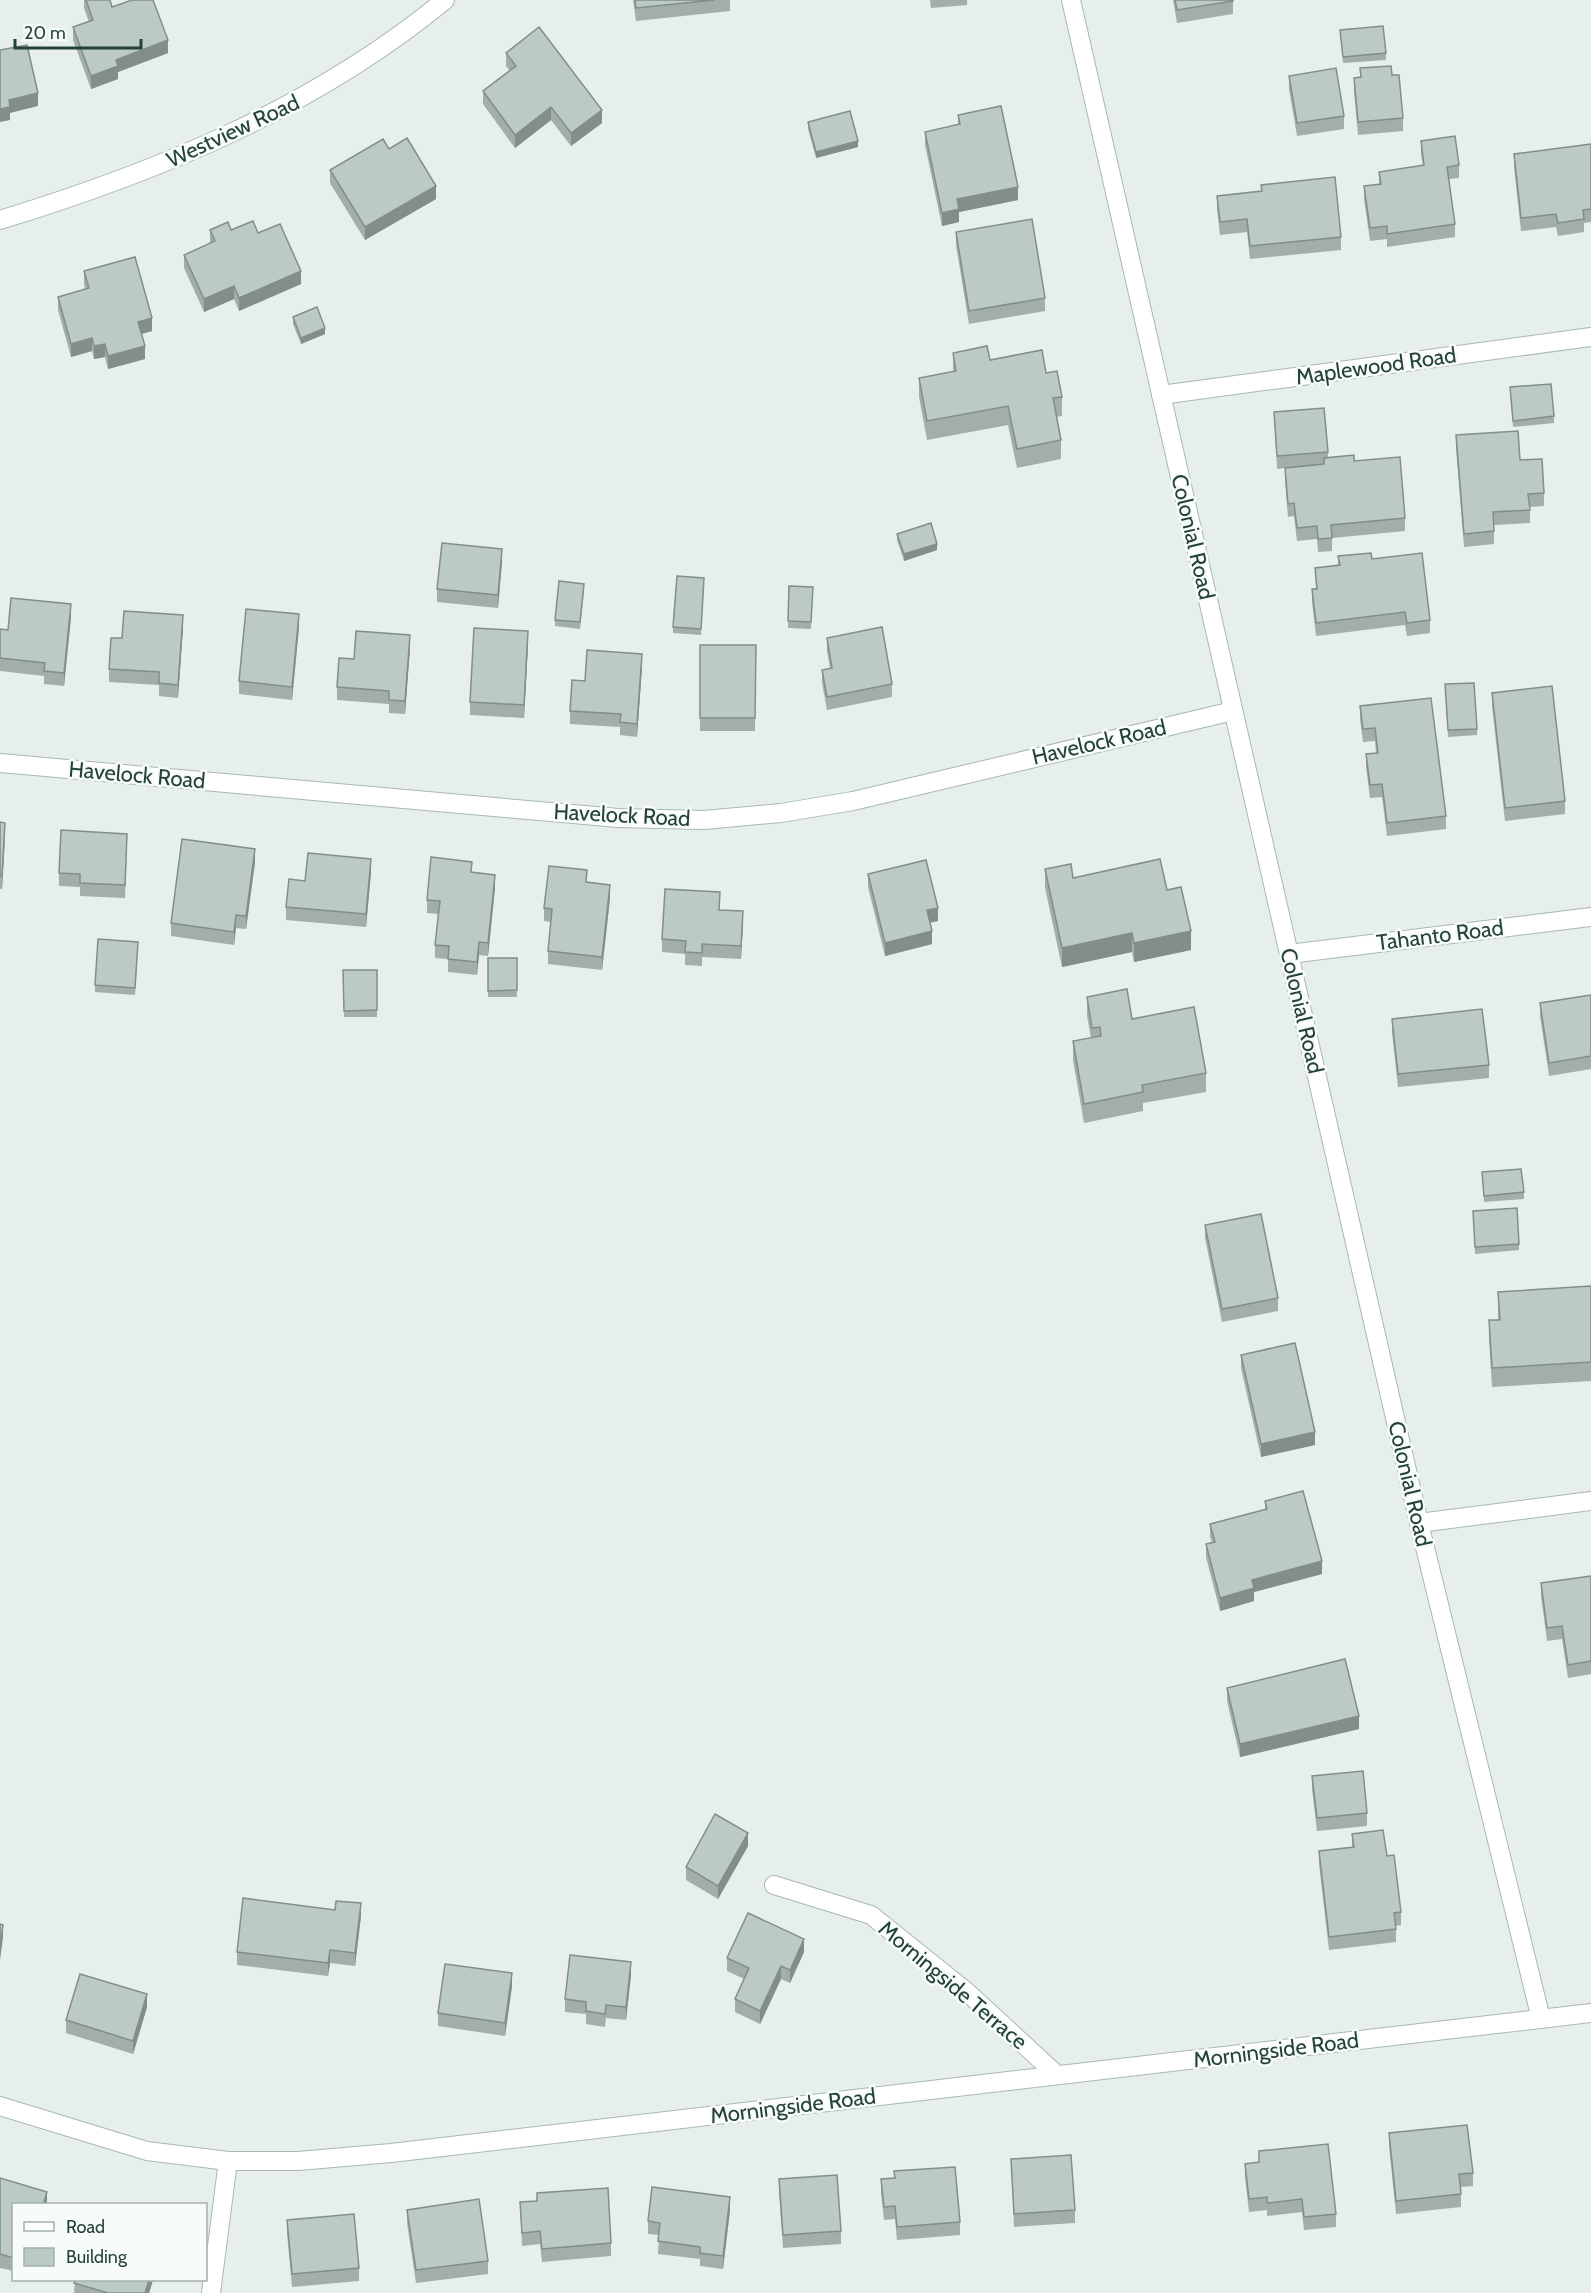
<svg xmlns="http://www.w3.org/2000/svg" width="1591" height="2293" viewBox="0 0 1591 2293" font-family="Cabin,sans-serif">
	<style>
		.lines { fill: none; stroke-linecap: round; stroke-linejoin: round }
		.minor-casing { stroke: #a8b8b2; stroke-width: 20 }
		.minor { stroke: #fff; stroke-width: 18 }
		.wall { fill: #a1aea9 }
		.shaded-wall { fill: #838d89 }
		.building { fill: #bbcac4; stroke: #838d89; stroke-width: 1.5 }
		.labels { text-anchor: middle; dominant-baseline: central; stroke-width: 5; stroke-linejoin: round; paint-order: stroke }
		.street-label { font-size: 22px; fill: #24423a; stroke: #f7fbf9 }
	</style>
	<rect width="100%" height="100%" fill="#e6efeb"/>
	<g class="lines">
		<defs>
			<g id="minor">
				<path d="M1071 0 1419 1523 1541 2019"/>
				<path d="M0 220C160 171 315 107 445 0"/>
				<path d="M1161 395 1591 337"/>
				<path d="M0 763 618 818 704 820 781 813 853 801 1233 711"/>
				<path d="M1289 954 1591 917"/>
				<path d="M1419 1523 1591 1501"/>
				<path d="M774 1885 871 1915 967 1992 1057 2075"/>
				<path d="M0 2106 147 2151 228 2161H298L391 2153 1591 2013"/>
				<path d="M211 2293 228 2161"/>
			</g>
		</defs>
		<use href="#minor" class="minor-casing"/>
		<use href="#minor" class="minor"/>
	</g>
	<g class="wall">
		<path d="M84 0H110L112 7 168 53 118 72V79L91 89 73 40V27L89 22 84 8Z"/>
		<path d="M633 0H730V11L636 21Z"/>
		<path d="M930 0H967V5L931 8Z"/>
		<path d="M1173 0H1233V14L1177 23Z"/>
		<path d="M1340 30 1386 53V60L1343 63Z"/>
		<path d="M506 53 602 123 571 146 551 120 515 148 483 104V91L510 71 506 66Z"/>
		<path d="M1360 68 1392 75 1403 118V131L1358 135 1354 91V78L1360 77Z"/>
		<path d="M1289 76 1344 116V129L1297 136 1289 89Z"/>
		<path d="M958 115 1018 200 959 212V222L942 226 925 145V132L958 125Z"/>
		<path d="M808 122 858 147 816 158 808 129Z"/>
		<path d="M1421 141 1459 165V178L1449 179 1455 224V237L1387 247V239L1370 241 1364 199V186L1379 184V172L1423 166 1421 154Z"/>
		<path d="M1591 144V222L1584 223V232L1558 236 1556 227 1521 231 1514 167V154Z"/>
		<path d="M389 149 436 199 365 240 330 183V170Z"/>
		<path d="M1261 185 1341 237V250L1250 259 1247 232 1220 235 1217 209V196L1261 192Z"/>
		<path d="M210 230H231L258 233 301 284 239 311 234 299 204 312 184 268V255L210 243Z"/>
		<path d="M956 232 1045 298V311L969 324 956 245Z"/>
		<path d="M84 271 152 331 141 334 145 359 108 369 105 357 94 359 92 351 71 357 58 310V297L85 289 84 284Z"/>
		<path d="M293 317 325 334 301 344 293 324Z"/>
		<path d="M953 353 1046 373 1062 397V416L1057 417 1061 440V459L1017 468 1008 425 927 440 919 397V378L953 371Z"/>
		<path d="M1510 387 1554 416V423L1513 427Z"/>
		<path d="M1274 412 1328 452V457L1354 461 1405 518V531L1332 538V551L1318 552 1317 539 1297 541 1294 516 1288 517 1285 481V468L1292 467 1277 469Z"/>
		<path d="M1456 435 1520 460 1544 493V506L1530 507V523L1494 525V544L1464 547 1456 448Z"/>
		<path d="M897 534 937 550 904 561 897 540Z"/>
		<path d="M1338 556 1372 559 1430 620V633L1407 636 1405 625 1316 636 1312 602V589H1316L1315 568 1338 565Z"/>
		<path d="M502 562 498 608 437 602V589Z"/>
		<path d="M704 585 701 635 673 633V627Z"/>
		<path d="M789 586 813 587 811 629 788 628Z"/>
		<path d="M584 591 580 629 555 626V620Z"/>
		<path d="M71 617 64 686 44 684V676L0 671V629L8 630Z"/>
		<path d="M299 627 292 700 239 694V681Z"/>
		<path d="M183 628 178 698 159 696V685L109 682V669L122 638Z"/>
		<path d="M827 638 892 684V697L827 710 822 683V670L830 668 827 651Z"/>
		<path d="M528 644 524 718 470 715V702Z"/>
		<path d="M700 645H756L755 731H700Z"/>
		<path d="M410 648 405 714 389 713V704L337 700V687L354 659Z"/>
		<path d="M642 667 637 737 620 735V727L570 724V711L585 681Z"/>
		<path d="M1445 684 1477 729V735L1448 737Z"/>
		<path d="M1492 693 1565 801V814L1505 821 1492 706Z"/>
		<path d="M1360 706 1446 816V829L1387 836 1382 797 1370 798 1366 767V754L1376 753 1375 741 1363 742 1360 719Z"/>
		<path d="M0 822 5 836 2 889H0Z"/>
		<path d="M127 847 125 898 80 896V887L59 886V873Z"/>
		<path d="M255 862 246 929 236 928 234 945 171 936V923Z"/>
		<path d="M1045 869 1073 878 1167 890 1191 950 1134 962 1132 952 1062 967 1045 888Z"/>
		<path d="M371 872 366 927 286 920V907L305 881Z"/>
		<path d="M472 872 495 888 488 956 479 955 477 975 448 972V959L435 958V945L438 914 427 913V900Z"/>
		<path d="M868 874 938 921 930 923 932 944 885 956 868 887Z"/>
		<path d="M587 883 610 898 602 970 548 964V951L551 922 544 921V908Z"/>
		<path d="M720 910 743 924 741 959 702 957V966L685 965V954L662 952V939Z"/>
		<path d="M138 949 135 995 95 992V985Z"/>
		<rect x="488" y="958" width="29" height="39"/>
		<path d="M343 970H377V1017H344Z"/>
		<path d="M1591 995V1069L1549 1076 1540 1016V1003Z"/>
		<path d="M1087 997 1132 1019 1206 1073V1092L1143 1103V1111L1084 1123 1073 1060V1041L1091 1038 1087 1016Z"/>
		<path d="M1392 1019 1489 1065V1078L1398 1087 1392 1032Z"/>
		<path d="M1482 1172 1524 1192V1199L1484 1202Z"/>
		<path d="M1473 1211 1519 1244V1250L1475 1254Z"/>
		<path d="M1205 1225 1278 1298V1311L1222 1322 1205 1238Z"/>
		<path d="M1591 1286V1381L1492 1387 1489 1339V1320H1498V1292Z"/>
		<path d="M1241 1355 1315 1445 1261 1457 1241 1368Z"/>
		<path d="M1265 1501 1322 1574 1254 1592V1601L1220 1611 1206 1557V1544L1212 1542 1210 1537V1524L1265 1509Z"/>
		<path d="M1591 1576V1674L1568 1678 1562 1639 1547 1641 1541 1596V1583Z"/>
		<path d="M1227 1688 1359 1729 1240 1757 1227 1701Z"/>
		<path d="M1312 1776 1367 1813V1826L1317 1831 1312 1789Z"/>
		<path d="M1352 1834 1387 1856 1401 1912V1925L1396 1926V1942L1329 1950 1319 1864V1851L1352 1847Z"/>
		<path d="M748 1846 718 1899 686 1880V1867Z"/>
		<path d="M335 1910 361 1916 355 1966 330 1963 328 1976 237 1965V1952Z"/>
		<path d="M804 1952 790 1983 781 1979 760 2024 735 2012V1999L744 1979 727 1971V1958Z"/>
		<path d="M631 1975 626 2020 606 2018 605 2027 586 2024V2014L565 2012V1999Z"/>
		<path d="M512 1986 505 2036 438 2026V2013Z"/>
		<path d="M147 2007 133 2054 66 2033V2020Z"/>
		<path d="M1389 2133 1473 2173V2186L1461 2187V2207L1396 2214 1389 2146Z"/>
		<path d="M1259 2151 1336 2214V2227L1304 2230 1302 2212 1267 2216V2210L1249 2212 1245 2177V2164L1259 2163Z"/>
		<path d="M1011 2159 1075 2210V2223L1014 2227Z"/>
		<path d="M894 2171 960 2222V2235L897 2240 895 2219 884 2220 881 2192V2179L894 2178Z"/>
		<path d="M0 2178 47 2205H14V2271L0 2268Z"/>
		<path d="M779 2179 841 2231V2244L783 2248 779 2192Z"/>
		<path d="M537 2193 611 2243V2256L542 2262 540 2244 522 2246 520 2202 537 2201Z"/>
		<path d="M407 2210 488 2261V2274L416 2283 407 2223Z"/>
		<path d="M730 2210 723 2269 700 2266V2259L658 2254 659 2235 648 2234V2221Z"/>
		<path d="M287 2220 359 2268V2281L292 2287 287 2233Z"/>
		<path d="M75 2280H153L149 2293H74Z"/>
	</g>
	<g class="shaded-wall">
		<path d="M168 40V53L118 72V79L91 89V76L116 60Z"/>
		<path d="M38 93V106L10 113V120L0 122V109L9 100Z"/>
		<path d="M551 107V120L515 148V135Z"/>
		<path d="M602 110V123L571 146V133Z"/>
		<path d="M858 141V147L816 158V152Z"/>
		<path d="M436 186V199L365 240V227Z"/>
		<path d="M1018 187V200L959 212V222L942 226V213L957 199Z"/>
		<path d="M301 271V284L239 311V298Z"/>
		<path d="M234 286V299L204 312V299Z"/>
		<path d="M152 318V331L138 335V322Z"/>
		<path d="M325 328V334L301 344V338Z"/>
		<path d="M92 338V351L71 357V344Z"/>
		<path d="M105 344V357L94 359V346Z"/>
		<path d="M145 346V359L108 369V356Z"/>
		<path d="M937 544V550L904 561V554Z"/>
		<path d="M502 549V562L498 608V595Z"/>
		<path d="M71 604V617L64 686V673Z"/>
		<path d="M299 614V627L292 700V687Z"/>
		<path d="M183 615V628L178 698V685Z"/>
		<path d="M528 631V644L524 718V705Z"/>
		<path d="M410 635V648L405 714V701Z"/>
		<path d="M642 654V667L637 737V724Z"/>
		<path d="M5 823V836L2 889V876Z"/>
		<path d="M255 849V862L246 929V916Z"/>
		<path d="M371 859V872L366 927V914Z"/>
		<path d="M495 875V888L488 956V943Z"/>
		<path d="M610 885V898L602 970V957Z"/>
		<path d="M938 908V921L927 923V910Z"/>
		<path d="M743 911V924L741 959V946Z"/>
		<path d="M236 915V928L234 945V932Z"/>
		<path d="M932 931V944L885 956V943Z"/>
		<path d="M1191 931V950L1134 962V943Z"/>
		<path d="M1132 933V952L1062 967V948Z"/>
		<path d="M479 942V955L477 975V962Z"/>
		<path d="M1315 1432V1445L1261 1457V1444Z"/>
		<path d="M1322 1561V1574L1254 1592V1601L1220 1611V1598L1252 1580Z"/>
		<path d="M1359 1716V1729L1240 1757V1744Z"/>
		<path d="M748 1833V1846L718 1899V1886Z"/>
		<path d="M361 1903V1916L355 1966V1953Z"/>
		<path d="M3 1925V1938L0 1960V1947Z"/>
		<path d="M804 1939V1952L790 1983V1970Z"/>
		<path d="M330 1950V1963L328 1976V1963Z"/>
		<path d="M631 1962V1975L626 2020V2007Z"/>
		<path d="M781 1966V1979L760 2024V2011Z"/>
		<path d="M512 1973V1986L505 2036V2023Z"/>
		<path d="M147 1994V2007L133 2054V2041Z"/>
		<path d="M47 2192V2205H43Z"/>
		<path d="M730 2197V2210L723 2269V2256Z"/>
		<path d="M149 2280H153L149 2293H145Z"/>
	</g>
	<g class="building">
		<path d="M86 0H110L112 7 132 0H153L168 40 116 60 118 66 91 76 73 27 93 20Z"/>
		<path d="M635 0H714L636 8Z"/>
		<path d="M1175 0H1233V1L1177 10Z"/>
		<path d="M1383 26 1386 53 1343 57 1340 30Z"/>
		<path d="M539 27 602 110 571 133 551 107 515 135 483 91 516 66 506 53Z"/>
		<path d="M27 45 38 93 9 100 10 107 0 109V50Z"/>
		<path d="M1391 66 1392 75H1399L1403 118 1358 122 1354 78 1361 77 1360 68Z"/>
		<path d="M1336 68 1344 116 1297 123 1289 76Z"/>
		<path d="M1001 106 1018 187 957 199 959 209 942 213 925 132 960 124 958 115Z"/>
		<path d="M850 111 858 141 816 152 808 122Z"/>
		<path d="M1455 136 1459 165 1447 167 1455 224 1387 234V226L1370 228 1364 186 1381 184 1379 172 1424 165 1421 141Z"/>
		<path d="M407 138 436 186 365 227 330 170 383 139 389 149Z"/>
		<path d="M1591 144V209L1583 210 1584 219 1558 223 1556 214 1521 218 1514 154Z"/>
		<path d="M1335 177 1341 237 1250 246 1247 219 1220 222 1217 196 1262 191 1261 185Z"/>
		<path d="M1032 219 1045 298 969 311 956 232Z"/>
		<path d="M253 221 258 233 280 224 301 271 239 298 234 286 204 299 184 255 215 241 210 230 228 222 231 230Z"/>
		<path d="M135 257 152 318 138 322 145 346 108 356 105 344 94 346 92 338 71 344 58 297 89 288 84 271Z"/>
		<path d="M317 307 325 328 301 338 293 317Z"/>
		<path d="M987 346 990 360 1042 350 1046 373 1057 371 1062 397 1053 398 1061 440 1017 449 1008 406 927 421 919 378 956 371 953 353Z"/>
		<path d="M1551 384 1554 416 1513 421 1510 387Z"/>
		<path d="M1324 408 1328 452 1277 456 1274 412Z"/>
		<path d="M1518 431 1520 460 1542 459 1544 493 1528 494 1530 510 1493 512 1494 531 1464 534 1456 435Z"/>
		<path d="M1354 455V461L1400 457 1405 518 1331 525 1332 538 1318 539 1317 526 1297 528 1294 503 1288 504 1285 468 1324 464V458Z"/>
		<path d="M931 523 937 544 904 554 897 534Z"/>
		<path d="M442 543 502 549 498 595 437 589Z"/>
		<path d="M1371 553 1372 559 1422 553 1430 620 1407 623 1405 612 1316 623 1312 589H1317L1315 568 1340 565 1338 556Z"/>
		<path d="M677 576 704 578 701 629 673 627Z"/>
		<path d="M559 581 584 584 580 622 555 620Z"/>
		<path d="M789 586 813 587 811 622 788 621Z"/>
		<path d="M11 598 71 604 64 673 44 671 45 663 0 658V629L8 630Z"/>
		<path d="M246 609 299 614 292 687 239 681Z"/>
		<path d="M124 611 183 615 178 685 159 683V672L109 669 111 638H122Z"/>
		<path d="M882 627 892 684 827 697 822 670 832 668 827 638Z"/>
		<path d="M474 628 528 631 524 705 470 702Z"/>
		<path d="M356 631 410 635 405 701 389 700V691L337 687 339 658 354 659Z"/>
		<path d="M700 645H756L755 718H700Z"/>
		<path d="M587 650 642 654 637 724 620 722 621 714 570 711 572 680 585 681Z"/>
		<path d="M1474 683 1477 729 1448 730 1445 684Z"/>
		<path d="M1552 686 1565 801 1505 808 1492 693Z"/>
		<path d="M1431 698 1446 816 1387 823 1382 784 1370 785 1366 754 1378 753 1375 728 1363 729 1360 706Z"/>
		<path d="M0 822 5 823 2 876H0Z"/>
		<path d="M61 830 127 834 125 885 80 883V874L59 873Z"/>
		<path d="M182 839 255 849 246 916 236 915 234 932 171 923Z"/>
		<path d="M308 853 371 859 366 914 286 907 289 879 305 881Z"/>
		<path d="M431 857 472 862 471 872 495 875 488 943 479 942 477 962 448 959 449 946 435 945 440 901 427 900Z"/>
		<path d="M1160 859 1167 890 1181 887 1191 931 1134 943 1132 933 1062 948 1045 869 1071 864 1073 878Z"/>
		<path d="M926 860 938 908 927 910 932 931 885 943 868 874Z"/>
		<path d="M549 866 587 870 586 882 610 885 602 957 548 951 552 909 544 908Z"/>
		<path d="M665 889 720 892 719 910 743 911 741 946 702 944V953L685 952 686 941 662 939Z"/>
		<path d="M98 939 138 942 135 988 95 985Z"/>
		<path d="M488 958H517V990L488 991Z"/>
		<path d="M343 970H377V1010L344 1011Z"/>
		<path d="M1127 989 1132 1019 1194 1007 1206 1073 1142 1085 1143 1092 1084 1104 1073 1041 1101 1036 1100 1027 1092 1028 1087 997Z"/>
		<path d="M1591 995V1056L1549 1063 1540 1003Z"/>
		<path d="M1482 1009 1489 1065 1398 1074 1392 1019Z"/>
		<path d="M1521 1169 1524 1192 1484 1196 1482 1172Z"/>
		<path d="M1517 1208 1519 1244 1475 1247 1473 1211Z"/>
		<path d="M1261 1214 1278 1298 1222 1309 1205 1225Z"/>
		<path d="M1591 1286V1362L1492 1368 1489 1320H1500L1498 1292Z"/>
		<path d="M1295 1343 1315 1432 1261 1444 1241 1355Z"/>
		<path d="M1303 1491 1322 1561 1252 1580 1254 1588 1220 1598 1206 1544 1215 1542 1210 1524 1267 1509 1265 1501Z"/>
		<path d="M1591 1576V1661L1568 1665 1562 1626 1547 1628 1541 1583Z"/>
		<path d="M1345 1659 1359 1716 1240 1744 1227 1688Z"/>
		<path d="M1363 1771 1367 1813 1317 1818 1312 1776Z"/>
		<path d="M715 1814 748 1833 718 1886 686 1867Z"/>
		<path d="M1383 1830 1387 1856 1394 1855 1401 1912 1394 1913 1396 1929 1329 1937 1319 1851 1354 1847 1352 1834Z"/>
		<path d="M243 1898 335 1910 336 1901 361 1903 355 1953 330 1950 328 1963 237 1952Z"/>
		<path d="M748 1913 804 1939 790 1970 781 1966 760 2011 735 1999 749 1968 727 1958Z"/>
		<path d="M0 1924 3 1925 0 1947Z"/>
		<path d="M570 1955 631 1962 626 2007 606 2005 605 2014 586 2011V2002L565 1999Z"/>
		<path d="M445 1964 512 1973 505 2023 438 2013Z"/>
		<path d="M80 1974 147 1994 133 2041 66 2020Z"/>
		<path d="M1467 2125 1473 2173 1459 2174 1461 2194 1396 2201 1389 2133Z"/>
		<path d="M1328 2144 1336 2214 1304 2217 1302 2199 1267 2203V2197L1249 2199 1245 2164 1259 2162V2151Z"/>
		<path d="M1071 2155 1075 2210 1014 2214 1011 2159Z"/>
		<path d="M955 2167 960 2222 897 2227 895 2206 884 2207 881 2179 895 2178 894 2171Z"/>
		<path d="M837 2175 841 2231 783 2235 779 2179Z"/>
		<path d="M0 2178 47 2192 43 2205H14V2258L0 2254Z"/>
		<path d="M652 2187 730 2197 723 2256 700 2253V2247L658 2241 660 2223 648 2221Z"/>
		<path d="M608 2188 611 2243 542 2249 540 2231 522 2233 520 2202 537 2201V2193Z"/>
		<path d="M479 2199 488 2261 416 2270 407 2210Z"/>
		<path d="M354 2214 359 2268 292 2274 287 2220Z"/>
		<path d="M75 2280H149L145 2293H108L74 2283Z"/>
	</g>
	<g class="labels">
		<g class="street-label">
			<text transform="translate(233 131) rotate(-25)">Westview Road</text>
			<text transform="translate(1376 366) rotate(-8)">Maplewood Road</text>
			<text transform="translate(1193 537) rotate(77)">Colonial Road</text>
			<text transform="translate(1099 742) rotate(-13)">Havelock Road</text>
			<text transform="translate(137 775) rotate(5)">Havelock Road</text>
			<text transform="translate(622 815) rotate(3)">Havelock Road</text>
			<text transform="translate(1440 935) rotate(-7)">Tahanto Road</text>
			<text transform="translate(1302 1011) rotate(77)">Colonial Road</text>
			<text transform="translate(1410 1484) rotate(77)">Colonial Road</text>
			<text transform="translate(953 1985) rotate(40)">Morningside Terrace</text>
			<text transform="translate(1276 2050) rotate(-7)">Morningside Road</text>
			<text transform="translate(793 2106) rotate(-7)">Morningside Road</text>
		</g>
	</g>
	<rect x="12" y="2203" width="195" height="78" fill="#f7fbf9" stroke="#a3b1ad" stroke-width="1.5"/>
	<rect x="24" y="2222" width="30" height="9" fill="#ffffff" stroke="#a3b1ad" stroke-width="1.5"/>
	<text x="66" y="2233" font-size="18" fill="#24423a">Road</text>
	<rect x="24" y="2248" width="30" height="18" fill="#bbcac4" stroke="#a3b1ad" stroke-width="1.5"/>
	<text x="66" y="2263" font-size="18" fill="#24423a">Building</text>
	<path d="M15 39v9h126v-9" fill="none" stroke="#24423a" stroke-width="3"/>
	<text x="24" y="39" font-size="18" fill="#24423a" stroke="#f7fbf9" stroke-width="4.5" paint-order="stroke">20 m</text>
</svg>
